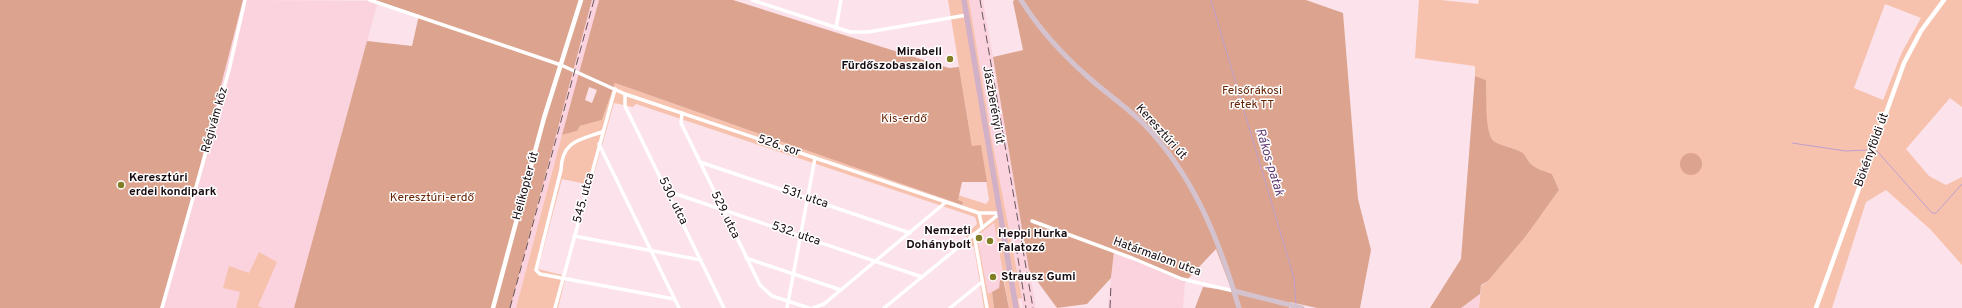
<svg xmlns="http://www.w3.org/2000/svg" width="1962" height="308" viewBox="0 0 1962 308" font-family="Overpass,sans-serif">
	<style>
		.built { fill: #fbd3df }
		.green { fill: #f7c2ad; fill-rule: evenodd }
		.forest { fill: #dca48e; fill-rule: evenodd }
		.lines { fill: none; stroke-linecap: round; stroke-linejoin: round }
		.stream { stroke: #be9fcd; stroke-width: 1 }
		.minor { stroke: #fff; stroke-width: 3.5 }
		.tertiary { stroke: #fff; stroke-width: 4.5 }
		.secondary { stroke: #d4c3cf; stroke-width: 5 }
		.primary { stroke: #d1b0c8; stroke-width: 5.5 }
		.rail { stroke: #66555a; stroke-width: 1; stroke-dasharray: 8 4; stroke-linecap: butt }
		.poi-dot { fill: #817e25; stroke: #fff; stroke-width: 1.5 }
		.labels { text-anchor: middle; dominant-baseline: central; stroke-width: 3; stroke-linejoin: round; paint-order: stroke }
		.poi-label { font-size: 12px; font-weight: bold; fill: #180b0f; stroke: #fff; text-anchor: start }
		.park-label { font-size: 12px; fill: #662404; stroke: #fff }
		.street-label { font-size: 12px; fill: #180b0f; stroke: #fff }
		.water-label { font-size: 13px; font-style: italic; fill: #653d77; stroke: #fff }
	</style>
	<rect width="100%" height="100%" fill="#fce2ea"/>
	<g class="built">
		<path d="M243 0 378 1 294 308H160L197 178Z"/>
		<path d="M592 0H599L584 59 516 308H510Z"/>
		<path d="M969 0H983L1036 308H1023L992 140Z"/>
		<path d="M994 223 1003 278 1000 280 999 288 988 295 977 236Z"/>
		<path d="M1114 252 1185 282 1183 308H1108Z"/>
		<path d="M1480 294 1479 308H1461Z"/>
	</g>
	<g class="green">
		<path d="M948 0H969L992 140 1022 298 1018 299 1020 308H1009L994 223 977 236 988 294 992 292 994 308H984L974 247 969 245 966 235 977 224 975 217 636 104 633 107 614 103 591 185 562 179 538 269 566 276 558 308H516L562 135 577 131 580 126 602 120 615 83 962 205 958 200V195L986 204 989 200 981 146H972Z"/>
		<path d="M1419 0H1441L1478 4 1479 0H1962V107L1950 98 1906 149 1929 176 1946 185 1962 177V265L1930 229 1886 190 1866 202 1832 308H1479L1481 286 1488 281 1526 236 1559 190 1552 174C1545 171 1535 169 1530 163 1527 160 1526 156 1523 153 1514 147 1502 147 1494 141 1483 132 1487 95 1486 80L1475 76V66L1415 58ZM1885 4 1921 18 1902 52 1883 100 1854 88Z"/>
		<path d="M259 252 277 262 258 306 263 308H236L240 292 223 288 229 266 249 273Z"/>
	</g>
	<g class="forest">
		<path d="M0 0H243L197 178 160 308H0Z"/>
		<path d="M374 0H592L510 308H294L367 41 412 46 419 15Z"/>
		<path d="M599 0H733L949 68 959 67 972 146 981 145 987 182H962L958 200 963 202 962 205 615 83 602 120 580 126 577 131 562 135ZM589 87 597 90 592 103 585 100Z"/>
		<path d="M1014 0H1306L1343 13 1358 199 1371 250 1360 308H1317L1290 302 1289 308H1195L1203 287 1232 291 1216 249 1185 282 1114 252 1111 278 1087 304 1057 308 1029 270 993 57 1023 50 1013 2Z"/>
		<path d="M1475 76 1486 80C1487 94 1484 133 1494 141 1502 147 1514 147 1523 153 1526 156 1527 160 1530 163 1535 169 1545 171 1552 174L1559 190 1526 236 1488 281 1481 285 1480 294 1461 308H1430L1461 259Z"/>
		<circle cx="1691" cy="164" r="11"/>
		<path d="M1003 278 1009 308H994L992 292 999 288 1000 280Z"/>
	</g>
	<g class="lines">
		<g class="stream">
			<path d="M1211 0 1294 278 1296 305"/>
			<path d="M1792 143 1846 151 1868 150"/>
			<path d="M1877 151 1932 213H1936L1962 184"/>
		</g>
		<g class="minor">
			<path d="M370 0 561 65 625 94 979 213H1000"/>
			<path d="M752 0 850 32H868L967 15"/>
			<path d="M836 28 841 0"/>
			<path d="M625 94V106L724 308"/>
			<path d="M682 113 681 123 760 285 772 296 809 308"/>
			<path d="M602 132C579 140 562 141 561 170L536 270 540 274 674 299"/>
			<path d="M599 144 679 308"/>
			<path d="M700 162 910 233"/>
			<path d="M670 196 676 194 922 277"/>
			<path d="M979 213 982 227"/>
			<path d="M1032 221 1132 258 1182 279 1234 291"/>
			<path d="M974 234 987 308"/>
			<path d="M574 236 701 260"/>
			<path d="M746 258 841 290"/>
			<path d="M162 308 229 70 245 0"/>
			<path d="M555 308 615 89"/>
			<path d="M787 308 815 158"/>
			<path d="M813 308 824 304 946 202"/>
			<path d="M884 308 999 214"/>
			<path d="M950 308 982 282"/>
		</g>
		<g class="tertiary">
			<path d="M493 308 544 118 581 0"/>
			<path d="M1816 308 1904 63 1921 31 1944 0"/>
		</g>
		<g class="secondary">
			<path d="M1021 0C1039 29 1063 55 1088 77 1106 93 1125 106 1142 122 1193 174 1219 239 1239 308"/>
			<path d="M1234 291 1302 308"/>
		</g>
		<path class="primary" d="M964 0 1016 308"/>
		<g class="rail">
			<path d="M980 0 1033 308"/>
			<path d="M1016 246 1026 308"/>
			<path d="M510 308 594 0"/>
			<path d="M1110 308 1111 284"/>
		</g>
	</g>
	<g class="poi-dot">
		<circle cx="950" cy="59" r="4"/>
		<circle cx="121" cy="185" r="4"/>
		<circle cx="979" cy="238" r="4"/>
		<circle cx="990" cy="241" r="4"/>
		<circle cx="993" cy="277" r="4"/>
	</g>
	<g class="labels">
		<g class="poi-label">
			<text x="942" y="52" text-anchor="end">Mirabell<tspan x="942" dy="14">Fürdőszobaszalon</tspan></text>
			<text x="129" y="178">Keresztúri<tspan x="129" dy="14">erdei kondipark</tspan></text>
			<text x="971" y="231" text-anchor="end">Nemzeti<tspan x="971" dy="14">Dohánybolt</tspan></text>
			<text x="998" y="234">Heppi Hurka<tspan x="998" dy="14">Falatozó</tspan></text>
			<text x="1001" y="277">Strausz Gumi</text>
		</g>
		<g class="park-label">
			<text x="1252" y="91">Felsőrákosi<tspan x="1252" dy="14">rétek TT</tspan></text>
			<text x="904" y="119">Kis-erdő</text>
			<text x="432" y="198">Keresztúri-erdő</text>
		</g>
		<g class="street-label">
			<text transform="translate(993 105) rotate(80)">Jászberényi út</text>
			<text transform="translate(215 120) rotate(-74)">Régivám köz</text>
			<text transform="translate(1161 132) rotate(48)">Keresztúri út</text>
			<text transform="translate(779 146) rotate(19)">526. sor</text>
			<text transform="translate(1872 150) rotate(-70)">Bökényföldi út</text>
			<text transform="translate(526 186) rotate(-75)">Helikopter út</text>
			<text transform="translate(805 197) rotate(19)">531. utca</text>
			<text transform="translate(584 198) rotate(-75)">545. utca</text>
			<text transform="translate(673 201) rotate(64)">530. utca</text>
			<text transform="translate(725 215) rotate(64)">529. utca</text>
			<text transform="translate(796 234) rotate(19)">532. utca</text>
			<text transform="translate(1157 257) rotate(20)">Határmalom utca</text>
		</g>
		<g class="water-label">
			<text transform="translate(1269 162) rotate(73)">Rákos-patak</text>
		</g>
	</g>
</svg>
